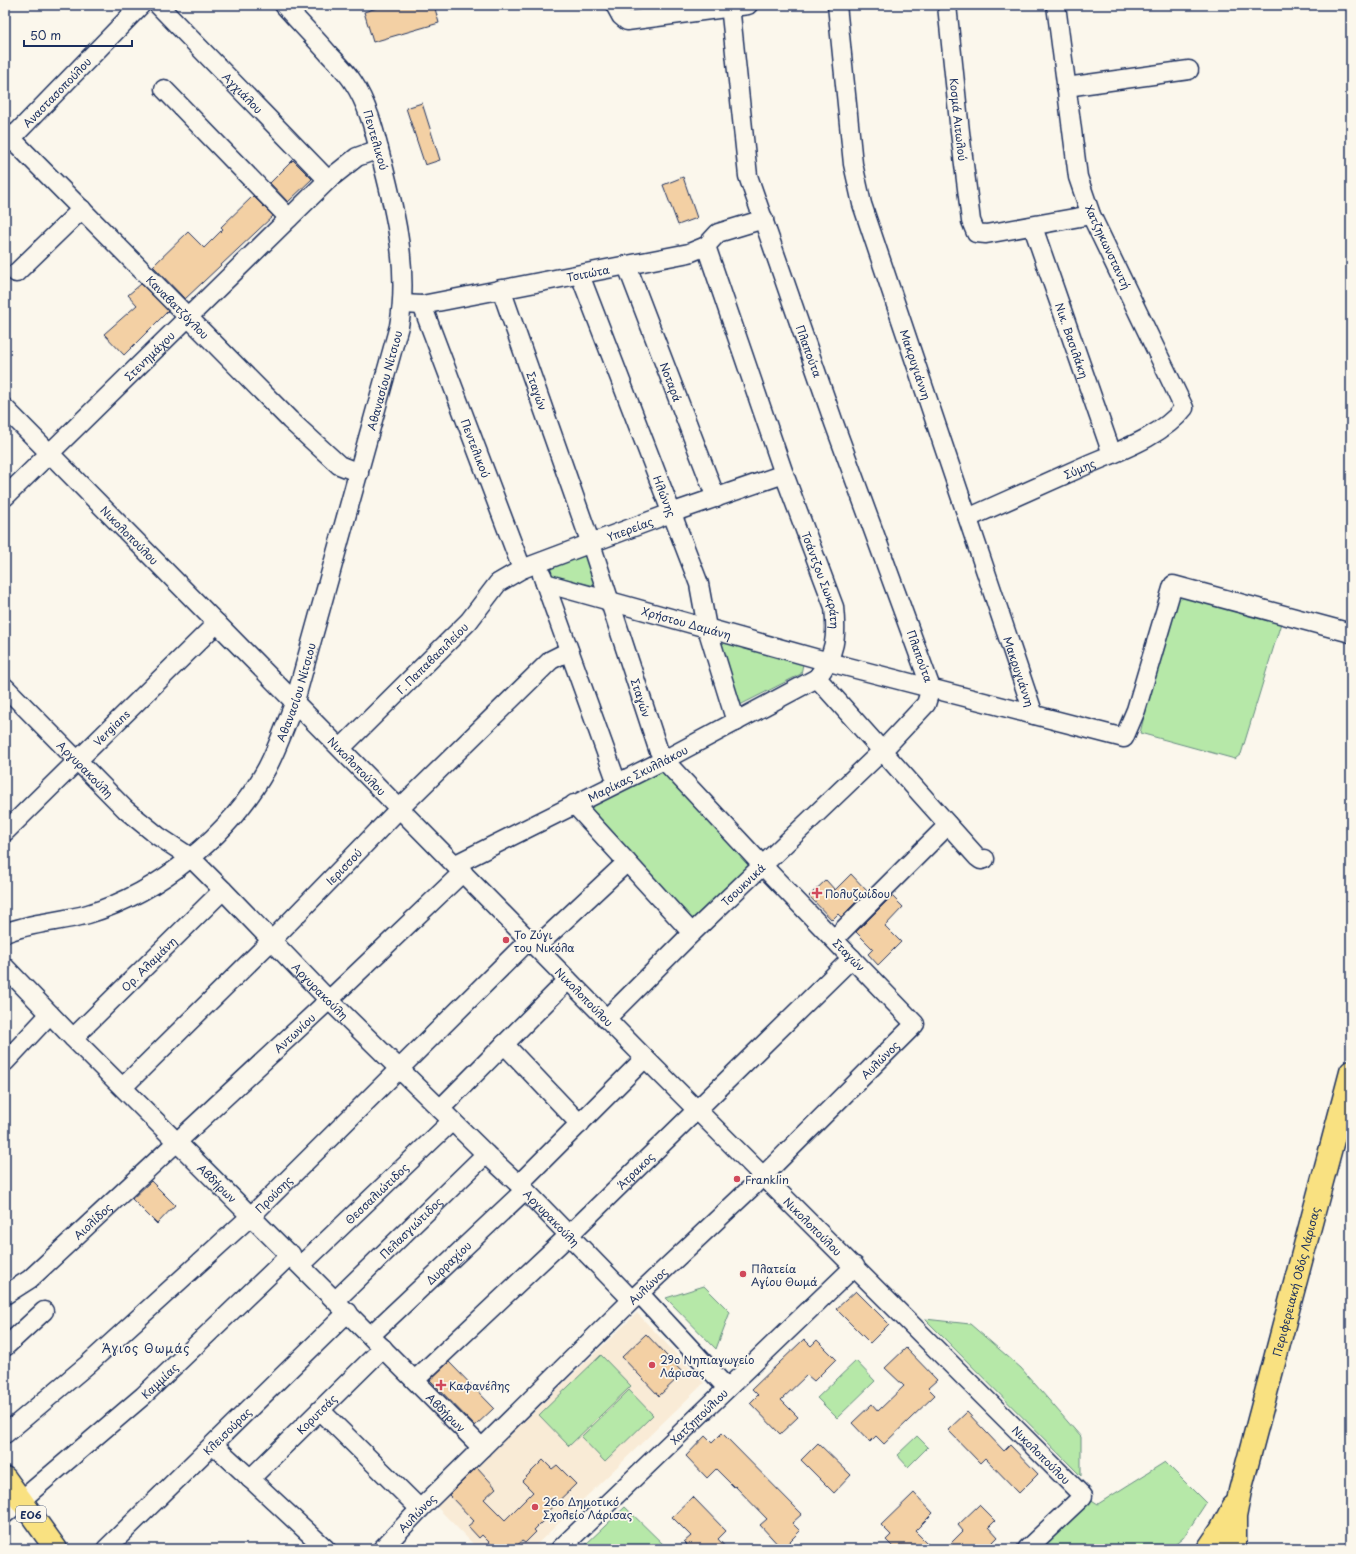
<svg xmlns="http://www.w3.org/2000/svg" width="1356" height="1554" viewBox="0 0 1356 1554" font-family="'Playpen Sans',sans-serif">
	<style>
		.built { fill: #f9ebd6 }
		.green { fill: #b6e8a8; stroke: #688c83 }
		.building { fill: #f3d0a4; stroke: #1b2f5e }
		.lines { fill: none; stroke-linecap: round; stroke-linejoin: round }
		.street-casing { stroke: #1b2f5e; stroke-width: 21 }
		.primary-casing { stroke: #1b2f5e; stroke-width: 25 }
		.highway-casing { stroke: #1b2f5e; stroke-width: 25 }
		.street { stroke: #fbf7ec; stroke-width: 18 }
		.primary { stroke: #f9e181; stroke-width: 22 }
		.highway { stroke: #f9e181; stroke-width: 22 }
		.poi-dot { fill: #d1495b; stroke: #fbf7ec; stroke-width: 1.5 }
		.labels { text-anchor: middle; dominant-baseline: central; stroke-width: 3.5; stroke-linejoin: round; paint-order: stroke }
		.shield { fill: #fbf7ec; stroke: #5e6b89; stroke-width: 1 }
		.shield-label { font-size: 10px; font-weight: bold; fill: #1b2f5e }
		.street-label { font-size: 11px; fill: #1b2f5e; stroke: #fbf7ec }
		.poi-label { font-size: 11px; fill: #1b2f5e; stroke: #fbf7ec; text-anchor: start }
		.neighbourhood-label { font-size: 12px; letter-spacing: 1px; fill: #1b2f5e; stroke: #fbf7ec }
	</style>
	<rect width="100%" height="100%" fill="#fbf7ec"/>
	<filter id="ink" filterUnits="userSpaceOnUse"><feTurbulence type="fractalNoise" baseFrequency=".025" numOctaves="2"/><feDisplacementMap in="SourceGraphic" scale="8" xChannelSelector="R" yChannelSelector="G"/><feConvolveMatrix kernelMatrix="1 2 1 2 8 2 1 2 1" color-interpolation-filters="sRGB"/></filter>
	<g filter="url(#ink)">
		<path class="built" d="M637 1313 704 1383 532 1549H478L436 1506Z"/>
		<g class="green">
			<path d="M588 551 599 587 551 575V563Z"/>
			<path d="M1180 592 1281 623 1241 754 1235 759 1140 733 1171 605Z"/>
			<path d="M719 637 804 659 801 674 738 706 735 703Z"/>
			<path d="M660 770 665 772 750 863V870L693 925 587 807Z"/>
			<path d="M704 1286 730 1312 716 1349 666 1298Z"/>
			<path d="M925 1319 970 1324 1021 1368 1081 1437V1476Z"/>
			<path d="M601 1355 631 1386 569 1446 539 1415Z"/>
			<path d="M856 1361 875 1381 837 1418 817 1398Z"/>
			<path d="M629 1390 653 1415 605 1462 581 1437Z"/>
			<path d="M917 1436 928 1447 908 1467 897 1455Z"/>
			<path d="M1165 1462 1206 1503 1183 1538 1170 1549H1038L1090 1499 1098 1504Z"/>
			<path d="M625 1507 668 1549H588L584 1546Z"/>
		</g>
		<g class="building">
			<path d="M386 5H434L439 23 373 42 364 12Z"/>
			<path d="M422 103 440 160 425 165 406 108Z"/>
			<path d="M293 160 312 179 288 202 270 183Z"/>
			<path d="M683 177 697 218 678 225 663 185Z"/>
			<path d="M253 196 273 216 185 299 153 266 188 232 204 248 223 229 221 227Z"/>
			<path d="M141 284 168 311 124 355 104 334 137 305 128 295Z"/>
			<path d="M851 874 867 891 841 917 838 914 832 920 809 896 826 880 835 890Z"/>
			<path d="M892 896 903 907 885 926 901 942 878 965 868 954 873 949 856 932Z"/>
			<path d="M151 1181 175 1205 157 1224 132 1199Z"/>
			<path d="M856 1291 889 1324 870 1343 836 1309Z"/>
			<path d="M646 1334 683 1373 659 1396 622 1357Z"/>
			<path d="M804 1339 811 1346 817 1340 836 1359 814 1381 807 1375 781 1400 798 1417 780 1434 750 1403 758 1395 752 1389Z"/>
			<path d="M906 1348 937 1380 928 1388 935 1395 884 1444 876 1436 870 1442 852 1423 872 1404 878 1411 904 1386 885 1368Z"/>
			<path d="M449 1362 494 1408 475 1426 430 1380Z"/>
			<path d="M967 1412 1004 1451 1010 1445 1038 1474 1019 1493 985 1458 980 1463 948 1430Z"/>
			<path d="M722 1433 802 1514 792 1523 800 1531 782 1549 760 1525 767 1519 735 1486 734 1487 716 1469 707 1478 686 1456 705 1436 712 1443Z"/>
			<path d="M818 1443 851 1475 834 1493 801 1460Z"/>
			<path d="M543 1460 552 1469 557 1465 576 1484 542 1517 545 1519 534 1530 536 1532 525 1543 522 1541 513 1549H496L482 1535 479 1538 468 1526 474 1521 449 1495 477 1467 496 1488 484 1499 505 1520 533 1492 522 1481Z"/>
			<path d="M914 1493 933 1513 915 1531 933 1549H895L886 1540 891 1535 881 1525Z"/>
			<path d="M693 1497 726 1531 718 1539 727 1549H691L684 1542 691 1536 672 1517Z"/>
			<path d="M979 1505 995 1521 989 1527 998 1537 986 1549H945L963 1531 958 1525Z"/>
		</g>
		<g class="lines">
			<defs>
				<g id="street">
					<path id="s1" d="M158 5 328 180"/>
					<path d="M615 5 621 16 627 21 748 5"/>
					<path id="s2" d="M837 5 853 164 862 204 1034 715"/>
					<path id="s3" d="M947 5 960 132 971 221 976 233 986 234 1091 215"/>
					<path d="M1066 87 1189 70"/>
					<path d="M164 89 289 218"/>
					<path id="s4" d="M5 132 290 420 339 465 359 473"/>
					<path id="s5" d="M5 145 141 5"/>
					<path id="s6" d="M1033 227 1112 454"/>
					<path id="s7" d="M706 246 784 474 834 607C837 637 836 653 817 678L977 857 981 860 985 859"/>
					<path id="s8" d="M627 266 716 498"/>
					<path d="M16 273 82 209"/>
					<path id="s9" d="M580 275 699 584 707 628 736 722"/>
					<path id="s10" d="M403 304 422 305 689 253 706 246 718 233 764 219"/>
					<path id="s11" d="M422 305 522 569"/>
					<path id="s12" d="M5 408 645 1058 1083 1496 1027 1549"/>
					<path id="s13" d="M5 497 328 180 357 157 379 149"/>
					<path id="s14" d="M968 518C1006 501 1044 484 1082 467 1116 452 1162 437 1184 408L1091 215 1078 177 1056 5"/>
					<path d="M542 575 617 783"/>
					<path id="s15" d="M545 583 829 662 1124 738 1136 710 1173 585 1351 633"/>
					<path id="s16" d="M5 687 126 810 158 836 190 857 223 890 323 994 486 1154 525 1190 632 1300"/>
					<path id="s17" d="M341 748 469 621 498 583 522 569 671 513 784 474"/>
					<path d="M574 804 692 933"/>
					<path id="s18" d="M5 832 217 623"/>
					<path id="s19" d="M456 864 664 760 817 678"/>
					<path id="s20" d="M5 933C31 922 61 922 88 914 159 893 231 834 267 768 278 747 286 724 295 701L399 326C409 271 396 215 382 161 375 134 369 106 353 82 346 71 336 62 327 52 313 36 298 21 284 5"/>
					<path d="M834 939 948 825"/>
					<path d="M536 947 627 862"/>
					<path id="s21" d="M5 967 73 1038 482 1448"/>
					<path id="s22" d="M606 1019 692 933 882 751 926 704 931 688 834 423 748 176 730 5"/>
					<path id="s23" d="M73 1038 223 890"/>
					<path d="M504 1044 580 1124"/>
					<path d="M5 1062 50 1014"/>
					<path id="s24" d="M123 1087 272 940 400 808 551 660 569 651"/>
					<path d="M440 1109 568 980"/>
					<path d="M519 1184 645 1058"/>
					<path id="s25" d="M301 1265 452 1121"/>
					<path d="M640 1294 727 1388"/>
					<path id="s26" d="M5 1295 30 1279 329 1000 463 872"/>
					<path id="s27" d="M336 1300 486 1154"/>
					<path id="s28" d="M371 1335 525 1190"/>
					<path d="M5 1347 44 1311"/>
					<path id="s29" d="M415 1380 568 1236 852 958"/>
					<path d="M320 1410 420 1509"/>
					<path id="s30" d="M5 1434 87 1365 252 1215 529 940"/>
					<path d="M214 1445 326 1549"/>
					<path id="s31" d="M250 1479 383 1348"/>
					<path id="s32" d="M5 1514 143 1396 291 1254"/>
					<path id="s33" d="M106 1549 348 1312"/>
					<path id="s34" d="M382 1549 420 1509 632 1300 753 1186 915 1024 762 865 664 760 658 749 591 544 501 289"/>
					<path id="s35" d="M560 1549 855 1266"/>
				</g>
				<path id="primary" d="M5 1478 56 1549"/>
				<g id="highway">
					<path d="M1208 1549 1221 1530 1233 1507"/>
					<path id="s36" d="M1235 1549V1517L1240 1491 1351 1072"/>
				</g>
			</defs>
			<use href="#street" class="street-casing"/>
			<use href="#primary" class="primary-casing"/>
			<use href="#highway" class="highway-casing"/>
			<use href="#street" class="street"/>
			<use href="#primary" class="primary"/>
			<use href="#highway" class="highway"/>
		</g>
	</g>
	<g class="poi-dot">
		<path d="M815 887h4v4h4v4h-4v4h-4v-4h-4v-4h4z"/>
		<circle cx="506" cy="940" r="4"/>
		<circle cx="737" cy="1179" r="4"/>
		<circle cx="743" cy="1274" r="4"/>
		<circle cx="652" cy="1365" r="4"/>
		<path d="M439 1379h4v4h4v4h-4v4h-4v-4h-4v-4h4z"/>
		<circle cx="535" cy="1507" r="4"/>
	</g>
	<g class="labels">
		<rect class="shield" x="16" y="1506" width="30" height="16" rx="3"/>
		<g class="shield-label">
			<text x="31" y="1514">ΕΟ6</text>
		</g>
		<g class="street-label">
			<text stroke="none"><textPath href="#s5" startOffset="74">Αναστασοπούλου</textPath></text>
			<text stroke="none"><textPath href="#s1" startOffset="122">Αγχιάλου</textPath></text>
			<text stroke="none"><textPath href="#s3" startOffset="115">Κοσμά Αιτωλού</textPath></text>
			<text transform="translate(376 140) rotate(74)">Πεντελικού</text>
			<text transform="translate(1108 247) rotate(65)">Χατζηκωνσταντή</text>
			<text stroke="none"><textPath href="#s10" startOffset="188">Τσιτώτα</textPath></text>
			<text stroke="none"><textPath href="#s4" startOffset="246">Καναβατζόγλου</textPath></text>
			<text stroke="none"><textPath href="#s6" startOffset="120">Νικ. Βασιλάκη</textPath></text>
			<text transform="translate(809 351) rotate(70)">Πλαπούτα</text>
			<text stroke="none"><textPath href="#s13" startOffset="202">Στενημάχου</textPath></text>
			<text stroke="none"><textPath href="#s2" startOffset="370">Μακρυγιάννη</textPath></text>
			<text stroke="none"><textPath href="#s20" startOffset="727">Αθανασίου Νίτσιου</textPath></text>
			<text stroke="none"><textPath href="#s8" startOffset="124">Νοταρά</textPath></text>
			<text transform="translate(537 391) rotate(71)">Σταγών</text>
			<text stroke="none"><textPath href="#s11" startOffset="153">Πεντελικού</textPath></text>
			<text stroke="none"><textPath href="#s14" startOffset="122">Σύμης</textPath></text>
			<text stroke="none"><textPath href="#s9" startOffset="237">Ηλώνης</textPath></text>
			<text stroke="none"><textPath href="#s17" startOffset="371">Υπερείας</textPath></text>
			<text stroke="none"><textPath href="#s12" startOffset="178">Νικολοπούλου</textPath></text>
			<text stroke="none"><textPath href="#s7" startOffset="354">Τσάντζου Σωκράτη</textPath></text>
			<text stroke="none"><textPath href="#s15" startOffset="147">Χρήστου Δαμάνη</textPath></text>
			<text transform="translate(920 656) rotate(70)">Πλαπούτα</text>
			<text stroke="none"><textPath href="#s17" startOffset="128">Γ. Παπαβασιλείου</textPath></text>
			<text stroke="none"><textPath href="#s2" startOffset="694">Μακρυγιάννη</textPath></text>
			<text stroke="none"><textPath href="#s20" startOffset="403">Αθανασίου Νίτσιου</textPath></text>
			<text transform="translate(641 698) rotate(72)">Σταγών</text>
			<text stroke="none"><textPath href="#s18" startOffset="149">Vergians</textPath></text>
			<text stroke="none"><textPath href="#s12" startOffset="502">Νικολοπούλου</textPath></text>
			<text stroke="none"><textPath href="#s16" startOffset="115">Αργυρακούλη</textPath></text>
			<text stroke="none"><textPath href="#s19" startOffset="203">Μαρίκας Σκυλλάκου</textPath></text>
			<text stroke="none"><textPath href="#s24" startOffset="312">Ιερισσού</textPath></text>
			<text stroke="none"><textPath href="#s22" startOffset="192">Τσουκνικά</textPath></text>
			<text transform="translate(849 955) rotate(46)">Σταγών</text>
			<text stroke="none"><textPath href="#s23" startOffset="106">Ορ. Αλαμάνη</textPath></text>
			<text stroke="none"><textPath href="#s16" startOffset="439">Αργυρακούλη</textPath></text>
			<text stroke="none"><textPath href="#s12" startOffset="826">Νικολοπούλου</textPath></text>
			<text stroke="none"><textPath href="#s26" startOffset="391">Αντωνίου</textPath></text>
			<text stroke="none"><textPath href="#s34" startOffset="698">Αυλώνος</textPath></text>
			<text stroke="none"><textPath href="#s29" startOffset="304">Άτρακος</textPath></text>
			<text stroke="none"><textPath href="#s21" startOffset="303">Αβδήρων</textPath></text>
			<text stroke="none"><textPath href="#s25" startOffset="104">Θεσσαλιώτιδος</textPath></text>
			<text stroke="none"><textPath href="#s30" startOffset="360">Προύσης</textPath></text>
			<text stroke="none"><textPath href="#s16" startOffset="763">Αργυρακούλη</textPath></text>
			<text stroke="none"><textPath href="#s26" startOffset="115">Αιολίδος</textPath></text>
			<text stroke="none"><textPath href="#s12" startOffset="1150">Νικολοπούλου</textPath></text>
			<text stroke="none"><textPath href="#s27" startOffset="104">Πελασγιώτιδος</textPath></text>
			<text stroke="none"><textPath href="#s28" startOffset="106">Δυρραχίου</textPath></text>
			<text stroke="none"><textPath href="#s36" startOffset="275">Περιφερειακή Οδός Λάρισας</textPath></text>
			<text stroke="none"><textPath href="#s34" startOffset="374">Αυλώνος</textPath></text>
			<text stroke="none"><textPath href="#s32" startOffset="204">Καμμίας</textPath></text>
			<text stroke="none"><textPath href="#s21" startOffset="627">Αβδήρων</textPath></text>
			<text stroke="none"><textPath href="#s31" startOffset="93">Κορυτσάς</textPath></text>
			<text stroke="none"><textPath href="#s35" startOffset="192">Χατζηπούλιου</textPath></text>
			<text stroke="none"><textPath href="#s33" startOffset="169">Κλεισούρας</textPath></text>
			<text stroke="none"><textPath href="#s12" startOffset="1473">Νικολοπούλου</textPath></text>
			<text stroke="none"><textPath href="#s34" startOffset="50">Αυλώνος</textPath></text>
		</g>
		<g class="poi-label">
			<text x="825" y="893">Πολυζωίδου</text>
			<text x="514" y="934">Το Ζύγι<tspan x="514" dy="13">του Νικόλα</tspan></text>
			<text x="745" y="1179">Franklin</text>
			<text x="751" y="1268">Πλατεία<tspan x="751" dy="13">Αγίου Θωμά</tspan></text>
			<text x="660" y="1359">29ο Νηπιαγωγείο<tspan x="660" dy="13">Λάρισας</tspan></text>
			<text x="449" y="1385">Καφανέλης</text>
			<text x="543" y="1501">26ο Δημοτικό<tspan x="543" dy="13">Σχολείο Λάρισας</tspan></text>
		</g>
		<g class="neighbourhood-label">
			<text x="146" y="1348">Άγιος Θωμάς</text>
		</g>
	</g>
	<rect width="1356" height="1554" fill="none" stroke="#fbf7ec" stroke-width="20"/>
	<rect x="10" y="10" width="1336" height="1534" fill="none" stroke="#1b2f5e" stroke-width="1.5" filter="url(#ink)"/>
	<path d="M24 40v6h108v-6" fill="none" stroke="#1b2f5e" stroke-width="2"/>
	<text x="30" y="40" font-size="12" fill="#1b2f5e" stroke="#fbf7ec" stroke-width="3" paint-order="stroke">50 m</text>
</svg>
